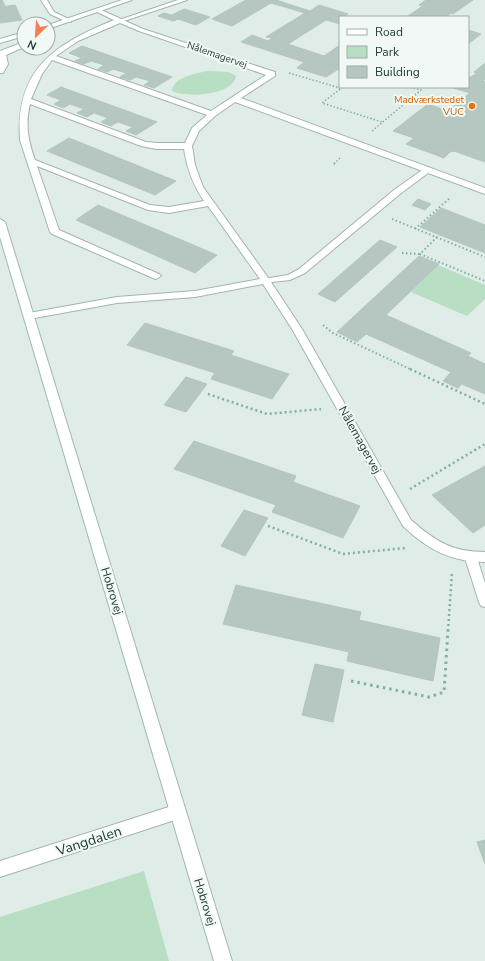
<svg xmlns="http://www.w3.org/2000/svg" width="485" height="961" font-family="'Nunito Sans',sans-serif">
<rect width="100%" height="100%" fill="#e0ece7"/>
<g fill="#b8dec3">
<path d="M 208,71 L 229,72 L 236,76 C 233,96 185,98 172,91 C 173,77 197,73 208,71 Z"/>
<polygon points="438,265 485,285 485,299 467,316 411,292"/>
<polygon points="144,871 169,961 0,961 0,917"/>
</g>
<g fill="#b5c7c0" stroke="#b2c6be">
<polygon points="0,0 2,0 5,5 1,6 1,7 15,5 22,20 0,23"/>
<polygon points="246,0 276,0 310,11 319,5 348,14 340,17 340,19 331,16 330,17 340,20 340,24 326,20 288,44 324,56 340,45 340,68 326,77 297,68 304,62 241,42 252,35 268,41 272,38 266,37 305,13 271,3 232,26 212,19"/>
<polygon points="426,0 473,0 453,14 451,13 446,17 406,17 423,6 419,5"/>
<polygon points="184,9 210,17 196,25 178,19 173,21 158,16 164,13 172,15"/>
<polygon points="468,30 481,34 468,44"/>
<polygon points="82,46 172,77 154,88 144,85 150,81 136,77 130,80 120,77 126,73 113,69 107,72 98,69 104,65 91,61 84,64 75,61 82,58 69,53"/>
<polygon points="485,63 485,79 482,81 485,82 485,162 454,151 450,152 444,158 406,144 414,138 393,131 428,104 448,111 470,93 450,87 468,87 468,77 471,77 477,73 474,72"/>
<polygon points="61,87 157,122 136,135 126,131 133,127 118,122 111,126 101,122 108,118 94,113 87,117 77,113 84,109 70,104 63,108 54,104 61,100 47,95"/>
<polygon points="69,138 176,181 155,195 47,151"/>
<polygon points="418,199 431,204 425,210 412,205"/>
<polygon points="98,205 217,255 195,273 76,220"/>
<polygon points="441,208 485,225 485,253 420,227"/>
<polygon points="380,240 397,247 335,302 318,294"/>
<polygon points="419,256 439,264 386,315 471,353 468,356 485,364 485,394 462,384 458,388 443,381 451,372 366,334 357,342 337,332"/>
<polygon points="145,323 234,351 231,355 289,374 272,399 211,379 215,373 127,345"/>
<polygon points="186,377 207,384 186,412 164,405"/>
<polygon points="194,441 296,476 293,482 360,506 343,538 272,512 276,505 174,469"/>
<polygon points="485,466 485,525 473,533 432,495"/>
<polygon points="244,510 268,518 245,556 221,546"/>
<polygon points="236,585 361,612 359,620 440,638 433,681 347,661 349,652 223,624"/>
<polygon points="315,664 344,670 333,722 302,715"/>
<polygon points="485,840 485,864 477,842"/>
</g>
<g fill="none" stroke-linecap="round" stroke-linejoin="round">
<g stroke="#a3b4ae" stroke-width="2">
<g id="service">
<polygon points="41,0 47,0 54,12 71,20 71,22 67,22 50,14"/>
<polygon points="178,0 187,0 121,22 116,21"/>
<polygon points="425,168 428,168 432,170 400,194 305,273 290,280 263,283 262,281 263,279 288,275 299,269 394,190"/>
<polygon points="471,553 475,555 477,558 485,583 485,607 481,606 479,602 465,558 467,555"/>
</g>
</g>
<g stroke="#a3b4ae" stroke-width="2">
<g id="minor">
<path d="M 99,9 L 143,29 L 275,72 L 275,76 L 241,98 L 485,188 L 485,194 L 235,102 L 215,116 L 199,131 L 192,146 L 195,165 L 203,187 L 269,279 L 302,329 L 411,520 C 435,541 452,552 485,552 L 485,562 C 451,562 427,549 403,526 L 292,329 L 263,284 L 195,297 L 117,303 L 29,319 L 25,318 L 24,316 L 29,313 L 117,297 L 195,291 L 260,279 L 208,206 L 169,213 L 148,210 L 37,166 L 59,230 L 159,274 L 161,276 L 156,279 L 153,278 L 52,234 L 50,232 L 20,140 C 15,69 55,44 114,20 L 97,12 L 96,11 ZM 120,23 L 139,31 L 266,75 L 211,111 L 56,56 L 78,41 ZM 52,60 L 207,115 L 192,128 L 185,143 L 157,143 L 146,142 L 31,99 L 42,74 ZM 30,104 L 141,146 L 157,149 L 184,149 C 187,169 193,185 204,201 L 169,207 L 150,205 L 35,160 C 28,140 25,124 30,104 Z"/>
<polygon points="178,804 184,807 186,812 184,817 0,877 0,861"/>
</g>
</g>
<g stroke="#9eb8b0" stroke-width="2">
<g id="secondary">
<polygon points="122,0 132,0 48,29 48,25"/>
<polygon points="24,32 24,36 0,43 0,39"/>
<polygon points="24,42 24,47 6,55 8,64 3,73 0,73 0,51"/>
<polygon points="0,219 5,222 232,961 214,961 0,237"/>
</g>
</g>
<g stroke="#7fb1a3" stroke-width="1.5" stroke-dasharray="1.5 2" stroke-linecap="butt">
<polyline points="289,73 340,88"/>
<polyline points="343,87 322,103 382,122"/>
<polyline points="372,131 421,90 409,87"/>
<polyline points="334,164 341,157"/>
</g>
<g stroke="#7fb1a3" stroke-width="2" stroke-dasharray="1.5 2.5" stroke-linecap="butt">
<polyline points="334,164 335,163"/>
<polyline points="392,219 485,257"/>
<polyline points="415,229 451,197"/>
<polyline points="437,237 420,254 485,281"/>
<polyline points="402,253 420,254"/>
<polyline points="323,325 333,333 412,370"/>
</g>
<g stroke="#7fb1a3" stroke-width="2.5" stroke-dasharray="2 3" stroke-linecap="butt">
<polyline points="410,369 485,404"/>
<polyline points="208,394 267,414 321,409"/>
<polyline points="410,489 485,444"/>
<polyline points="268,526 343,554 405,548"/>
<polyline points="448,631 452,572"/>
</g>
<polyline stroke="#7fb1a3" stroke-width="3" stroke-dasharray="2.5 4" stroke-linecap="butt" points="351,681 429,697 444,692 448,630"/>
<use href="#service" fill="#fff" fill-rule="evenodd"/>
<use href="#minor" fill="#fff" fill-rule="evenodd"/>
<use href="#secondary" fill="#fff" fill-rule="evenodd"/>
</g>
<circle fill="#e8710a" stroke="#f1f8f5" stroke-width="1.5" cx="472" cy="106" r="4"/>
<g text-anchor="middle" dominant-baseline="central" stroke-width="4" stroke-linejoin="round" paint-order="stroke">
<g font-size="10" fill="#203d36" stroke="#f1f8f5">
<text transform="translate(217 55) rotate(19)">Nålemagervej</text>
</g>
<g font-size="10" fill="#c56008" stroke="#f1f8f5" text-anchor="end">
<text x="464" y="100">Madværkstedet<tspan x="464" dy="12">VUC</tspan></text>
</g>
<g font-size="12" fill="#203d36" stroke="#f1f8f5">
<text transform="translate(360 440) rotate(61)">Nålemagervej</text>
<text transform="translate(112 591) rotate(73)">Hobrovej</text>
<text transform="translate(205 902) rotate(73)">Hobrovej</text>
</g>
<g font-size="14" fill="#203d36" stroke="#f1f8f5">
<text transform="translate(89 841) rotate(-18)">Vangdalen</text>
</g>
</g>
<rect x="339" y="16" width="130" height="72" fill="#f1f8f5" stroke="#9dada9"/>
<rect x="347" y="29" width="20" height="6" fill="#ffffff" stroke="#9dada9"/>
<text x="375" y="36" font-size="12" fill="#203d36">Road</text>
<rect x="347" y="46" width="20" height="12" fill="#b8dec3" stroke="#9dada9"/>
<text x="375" y="56" font-size="12" fill="#203d36">Park</text>
<rect x="347" y="66" width="20" height="12" fill="#b5c7c0" stroke="#9dada9"/>
<text x="375" y="76" font-size="12" fill="#203d36">Building</text>
<g transform="translate(36 36) rotate(205)"><circle r="19" fill="#f1f8f5" stroke="#9dada9"/>
<path d="M0-3L7 15L0 10L-7 15Z" fill="#f78053"/>
<text y="-6" font-size="11" font-weight="bold" text-anchor="middle" fill="#203d36">N</text>
</g>
</svg>
